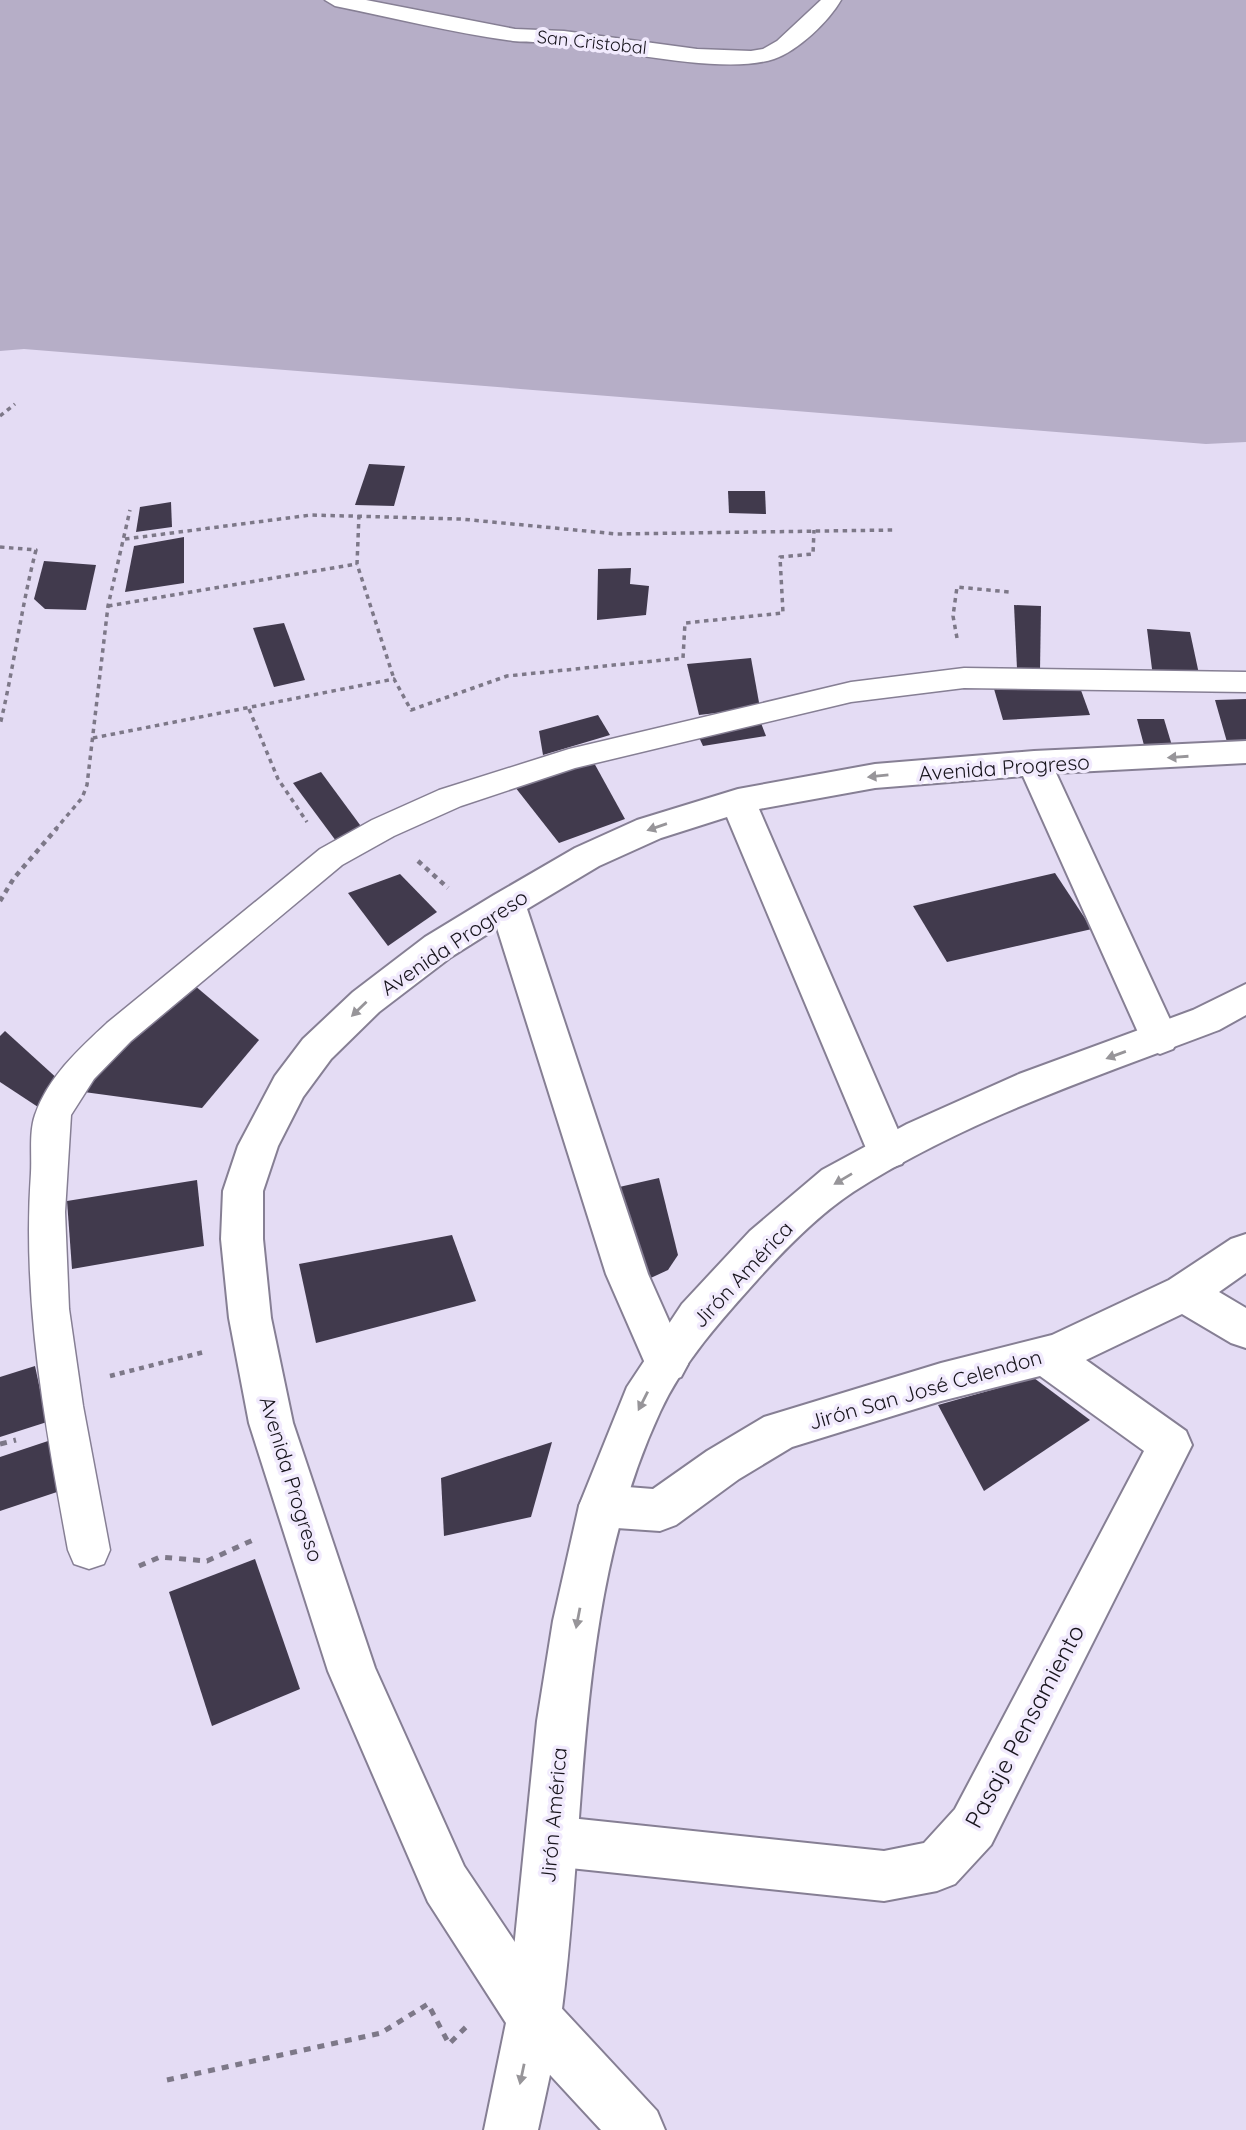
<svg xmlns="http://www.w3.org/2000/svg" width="1246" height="2130" font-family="Quicksand,sans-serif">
<rect width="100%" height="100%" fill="#e4dcf4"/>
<polygon fill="#b6aec7" points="0,0 1246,0 1246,442 1206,444 24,349 0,351"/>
<g fill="#413a4d">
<polygon points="369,464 405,466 394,506 355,505"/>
<polygon points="728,491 765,491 766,514 729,513"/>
<polygon points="171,502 172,527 136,532 140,507"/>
<polygon points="184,537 184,583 125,592 134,546"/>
<polygon points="44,561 96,565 86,610 45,609 34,599"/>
<polygon points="631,568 630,584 649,586 646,615 597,620 598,569"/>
<polygon points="1014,605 1041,606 1040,670 1017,669"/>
<polygon points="284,623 305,680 274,687 253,628"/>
<polygon points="1147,629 1190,632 1199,674 1153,677"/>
<polygon points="751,658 760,708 699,715 687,664"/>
<polygon points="992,682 1078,682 1090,715 1003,720"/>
<polygon points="1246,699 1246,743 1227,742 1215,700"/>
<polygon points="598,715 610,735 543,755 539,731"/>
<polygon points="759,718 766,736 703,746 697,733"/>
<polygon points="1137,719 1164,719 1173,749 1145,749"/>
<polygon points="593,761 625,819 559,843 515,787"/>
<polygon points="321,772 363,829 339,845 293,783"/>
<polygon points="1055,873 1092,929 947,962 913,906"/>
<polygon points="400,874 437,912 388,946 348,893"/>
<polygon points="194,985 259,1040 202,1108 84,1092 146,1022"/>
<polygon points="5,1031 60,1081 38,1107 0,1082 0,1036"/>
<polygon points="659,1178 678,1255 668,1270 642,1282 606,1190"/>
<polygon points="197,1180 204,1246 72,1269 67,1201"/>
<polygon points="452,1235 476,1301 316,1343 299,1264"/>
<polygon points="35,1366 47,1422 0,1437 0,1377"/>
<polygon points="1034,1378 1090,1420 984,1491 938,1405"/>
<polygon points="51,1440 63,1490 0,1511 0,1457"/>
<polygon points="552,1442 531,1517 444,1536 441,1478"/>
<polygon points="255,1559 300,1689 212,1726 169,1592"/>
</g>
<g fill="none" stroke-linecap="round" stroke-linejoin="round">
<g stroke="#867f94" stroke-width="3">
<g id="service">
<path d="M 325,0 L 366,0 L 515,29 L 564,31 L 697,49 L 751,51 L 763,49 L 777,41 L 821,0 L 841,0 C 829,21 798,51 774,59 C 726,75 618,51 567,44 C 549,41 531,43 513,41 C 454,33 394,18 335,6 Z"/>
<path d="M 964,668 L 1246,672 L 1246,692 L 964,688 L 851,702 L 575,768 L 461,806 L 394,836 L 342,865 L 131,1041 L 94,1079 L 71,1115 L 65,1212 L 69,1309 L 83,1406 L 110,1550 L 104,1564 L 89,1569 L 74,1564 L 68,1550 C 45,1425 22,1301 31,1173 C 32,1155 29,1132 35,1115 C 48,1077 79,1049 107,1023 L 320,849 L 372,820 L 439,790 L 569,749 L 851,682 Z"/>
</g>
</g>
<g stroke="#867f94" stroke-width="4">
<g id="minor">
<polygon points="1246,741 1246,763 1056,773 1179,1039 1173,1049 1160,1054 1147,1049 1141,1039 1023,776 875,788 759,809 908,1153 902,1164 888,1169 874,1164 868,1153 727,817 661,838 599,866 527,909 648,1274 688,1364 681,1377 666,1383 651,1377 606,1274 497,928 451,957 379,1012 331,1059 303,1097 278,1146 263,1191 263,1239 271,1318 293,1423 375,1668 464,1866 553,1999 657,2111 665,2130 601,2130 515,2037 428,1902 328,1671 249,1423 229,1318 221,1239 223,1191 238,1146 275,1076 303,1039 353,992 425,937 494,895 575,848 637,820 738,789 875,764 1034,751"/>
<polygon points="1246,1234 1246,1273 1219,1292 1246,1308 1246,1348 1231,1343 1182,1314 1086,1360 1186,1431 1192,1445 991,1845 955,1884 937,1891 884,1901 551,1866 533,1859 526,1841 533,1823 551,1816 884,1851 924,1843 955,1809 1144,1451 1040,1376 941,1401 792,1447 739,1479 676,1525 660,1531 602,1527 586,1521 579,1506 586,1491 602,1485 653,1489 707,1451 764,1417 941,1363 1052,1335 1169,1280 1231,1239"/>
</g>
</g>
<g stroke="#867f94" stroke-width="4">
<path id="tertiary" d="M 1246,984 L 1246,1015 L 1219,1030 C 1095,1077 965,1120 853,1192 C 818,1215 785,1249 758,1279 C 722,1319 683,1362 660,1412 C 573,1599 588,1818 561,2017 C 555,2055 546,2093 538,2130 L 484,2130 L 507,2018 L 537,1721 L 553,1621 L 579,1506 L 627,1387 L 682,1304 L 750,1231 L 822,1170 L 907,1124 L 1019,1074 L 1193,1010 Z"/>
</g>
<g stroke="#7d7888" stroke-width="3.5" stroke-dasharray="4.5 4.5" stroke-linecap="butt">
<polyline points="0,416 15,404"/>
<polyline points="359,515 357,564 394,679"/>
<polyline points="125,539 311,515 461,519 617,534 893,530"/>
<path d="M 0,547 L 36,550 C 21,608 14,667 0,725"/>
<polyline points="108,606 357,564"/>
<polyline points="957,638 953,616 957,587 1009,592"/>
<polyline points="249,709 278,779 307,822"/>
<polyline points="93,738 394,679 411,710 507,676 683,658 685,623 783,613 780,557 813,554 814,530"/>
<polyline points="55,830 82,798 87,785 108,606 130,510"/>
</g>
<g stroke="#7d7888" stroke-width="4.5" stroke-dasharray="5 5" stroke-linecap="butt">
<polyline points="418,861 448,888"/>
<polyline points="0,901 14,878 57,828"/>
<polyline points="110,1376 204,1352"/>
</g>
<g stroke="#7d7888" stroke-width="5" stroke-dasharray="7 7" stroke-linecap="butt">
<polyline points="0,1444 16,1440"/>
<polyline points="139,1566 160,1557 207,1561 253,1540"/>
<polyline points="167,2080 381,2033 428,2004 449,2044 470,2023"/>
</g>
<use href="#service" fill="#fff" fill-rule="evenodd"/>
<use href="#minor" fill="#fff" fill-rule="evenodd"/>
<use href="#tertiary" fill="#fff" fill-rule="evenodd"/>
</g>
<defs><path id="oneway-solid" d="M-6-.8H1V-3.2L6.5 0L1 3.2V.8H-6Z" transform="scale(1.75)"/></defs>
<g fill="#979599">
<use href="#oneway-solid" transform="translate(1178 757) rotate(176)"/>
<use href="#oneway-solid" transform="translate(878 776) rotate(174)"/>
<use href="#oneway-solid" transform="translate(657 827) rotate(161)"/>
<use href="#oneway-solid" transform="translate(359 1009) rotate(136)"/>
<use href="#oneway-solid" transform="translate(1116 1055) rotate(160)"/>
<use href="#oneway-solid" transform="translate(843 1179) rotate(149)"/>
<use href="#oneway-solid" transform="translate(643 1401) rotate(117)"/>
<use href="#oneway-solid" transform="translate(578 1618) rotate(101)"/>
<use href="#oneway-solid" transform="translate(522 2074) rotate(102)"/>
</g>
<g text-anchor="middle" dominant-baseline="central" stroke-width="7" stroke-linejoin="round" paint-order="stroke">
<g font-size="18" fill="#17141c" stroke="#f1eafd">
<text transform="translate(592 42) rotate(6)">San Cristobal</text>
</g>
<g font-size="21" fill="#17141c" stroke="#f1eafd">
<text transform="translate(1004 767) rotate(-4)">Avenida Progreso</text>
<text transform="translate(454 942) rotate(-34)">Avenida Progreso</text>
<text transform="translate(742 1274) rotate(-47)">Jirón América</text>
<text transform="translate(925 1389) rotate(-16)">Jirón San José Celendon</text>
<text transform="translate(292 1479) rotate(73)">Avenida Progreso</text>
<text transform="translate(553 1815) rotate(-85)">Jirón América</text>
</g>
<g font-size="24" fill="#17141c" stroke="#f1eafd">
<text transform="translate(1024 1726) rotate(-62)">Pasaje Pensamiento</text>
</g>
</g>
</svg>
